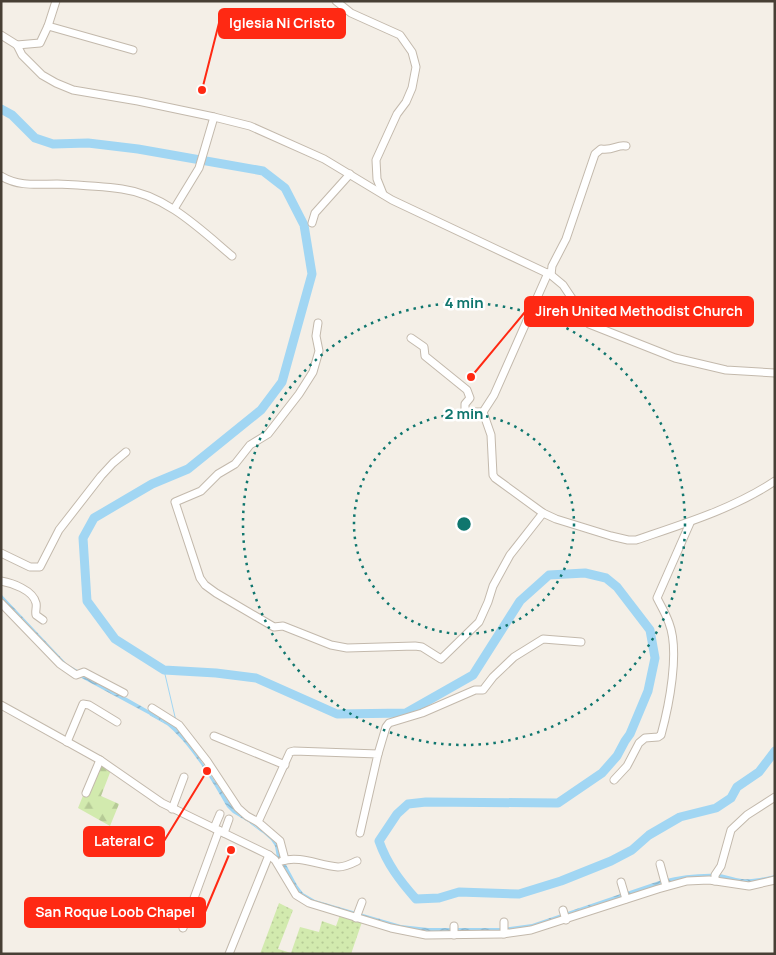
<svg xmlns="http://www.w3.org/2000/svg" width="776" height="955" font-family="Manrope,sans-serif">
<defs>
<pattern id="grass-dots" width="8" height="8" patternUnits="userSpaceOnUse" patternTransform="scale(1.25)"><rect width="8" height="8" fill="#d2eaae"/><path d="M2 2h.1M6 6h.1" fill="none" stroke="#b6ca96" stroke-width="1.8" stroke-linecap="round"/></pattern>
<pattern id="forest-firs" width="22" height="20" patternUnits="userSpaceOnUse" patternTransform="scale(1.25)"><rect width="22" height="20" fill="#d2eaae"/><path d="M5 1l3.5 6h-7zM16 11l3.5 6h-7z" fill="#b6ca96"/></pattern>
<pattern id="water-waves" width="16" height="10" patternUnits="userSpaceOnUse" patternTransform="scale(1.25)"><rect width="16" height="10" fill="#a1d6f3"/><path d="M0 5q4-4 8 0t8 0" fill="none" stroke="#85afc6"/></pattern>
</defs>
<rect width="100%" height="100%" fill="#f4efe7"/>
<polygon fill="url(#grass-dots)" points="279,903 293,910 278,949 291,953 300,927 319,932 322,921 336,926 340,915 362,922 351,954 260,954"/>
<polygon fill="url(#forest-firs)" points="97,761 111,770 101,796 119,804 110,826 78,808"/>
<path fill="url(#water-waves)" d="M 1,594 L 67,664 L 178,727 L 234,809 L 237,812 L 256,822 L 277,843 L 283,859 L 297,885 L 303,893 L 315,900 L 401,925 L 428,928 L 502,928 L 532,924 L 662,880 C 682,875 700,873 720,874 C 726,875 731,877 736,878 C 750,881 761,878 775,875 L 775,878 L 752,884 L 703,879 L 529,929 L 436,934 L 399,928 L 329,908 L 300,895 L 277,858 L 275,846 L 271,840 L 255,826 L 233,813 L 227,807 C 211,779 189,741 163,722 L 76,675 L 1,603 Z"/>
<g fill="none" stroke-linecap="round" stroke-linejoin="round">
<g stroke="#a1d6f3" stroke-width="1">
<polyline points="164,670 176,721"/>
<polyline points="150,715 166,724"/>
<polyline points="198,755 209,770"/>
<polyline points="250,823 262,832"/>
</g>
<path stroke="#a1d6f3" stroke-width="9" d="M 1,109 L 12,115 L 35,138 L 53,144 L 88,143 L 138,149 L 263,171 L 285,188 L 304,225 L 312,274 L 282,382 L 261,410 L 188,469 L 152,484 L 94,518 L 83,538 L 87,601 L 115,639 L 164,670 L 216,673 L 256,678 L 337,714 L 406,713 L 473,675 L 520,601 L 549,575 L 585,573 L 606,578 L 617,587 L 650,630 L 655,658 L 648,691 L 630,734 L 625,741 L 617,756 L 602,773 L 558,803 L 426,802 L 408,804 L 397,814 L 379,841 C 387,864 400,881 416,899 L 439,898 L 459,892 L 519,894 L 561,881 L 611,861 L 632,850 L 649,835 L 680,817 L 716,808 L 731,798 L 737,787 L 759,772 L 775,751"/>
<g stroke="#c3b9ac" stroke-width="9">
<g id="minor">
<polyline points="336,1 351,13 400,35 412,52 416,67 412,88 406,102 397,114 376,160 377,179 383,194"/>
<polyline points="48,26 133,50"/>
<polyline points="1,35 17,45 22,55 42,75 56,83 73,90 138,101 214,117 250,126 324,159 392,200 551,275 563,285 589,324 675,358 726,370 775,373"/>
<polyline points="17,45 40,43 48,26 56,1"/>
<path d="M 1,176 C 19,187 38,184 57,184 C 79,185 101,186 122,189 C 166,195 200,229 232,256"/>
<polyline points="174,209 199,168 214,117"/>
<polyline points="312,223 315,213 350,174"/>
<path d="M 551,275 L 552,266 L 566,239 L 595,154 L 601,149 C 614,151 617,144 626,146"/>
<polyline points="318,323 316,336 319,351 313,372 299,394 268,434 250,445 235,464 218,474 201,491 175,502 200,578 205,585 216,593 274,627 283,626 331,645 347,648 415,646 422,647 441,659 479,622 488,602 493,586 510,555 543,513"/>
<path d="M 411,338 L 424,347 L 425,356 L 467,390 L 470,398 L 465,404 L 465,409 L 469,412 L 483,412 L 491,435 L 493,475 L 495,478 L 543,513 L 556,519 L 611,536 L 628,540 L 636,540 C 683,524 733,509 775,481"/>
<polyline points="483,412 494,395 548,273"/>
<polyline points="1,553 30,567 40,567 59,530 101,476 113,463 126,452"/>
<path d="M 1,581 C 12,583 33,590 36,603 C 37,607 35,611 36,615 L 43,620"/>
<polyline points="1,603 60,664 76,675 84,672 124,693"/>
<polyline points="1,705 100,760 162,803 269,855 275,860 296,895 309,903 391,928 426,935 502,934 531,930 658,889 687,881 709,880 749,886 775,880"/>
<polyline points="152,708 179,725 207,761 238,808 247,816 258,822"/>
<polyline points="214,736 285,765"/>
<polyline points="67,742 83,704 89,705 117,722"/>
<polyline points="378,754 386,727 389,723 422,713 475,690 483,690 493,677 514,657 543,639 581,642"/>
<path d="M 614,780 L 627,766 L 639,743 L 645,738 L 658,737 L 661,735 C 669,706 680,651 669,623 C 666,614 661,606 657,598 L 690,523"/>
<polyline points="86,793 100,760"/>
<polyline points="172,809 184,777"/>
<polyline points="214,828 220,814"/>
<polyline points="224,833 229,819"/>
<polyline points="285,860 280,841 258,822 290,752 294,751 378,754 360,833"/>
<path d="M 282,861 C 300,855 320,866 338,867 C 345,867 351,864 357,861"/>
<polyline points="660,864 666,886"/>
<polyline points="715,881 715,875 721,866 731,830 747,815 775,797"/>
<polyline points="621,882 626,899"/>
<polyline points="563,910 566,920"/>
<polyline points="356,918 362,902"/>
<polyline points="504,922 504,934"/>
<polyline points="454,926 454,935"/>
<polyline points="183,928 219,830"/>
<polyline points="229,954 269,855"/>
</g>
</g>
<use href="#minor" stroke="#fff" stroke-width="7"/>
</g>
<g fill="none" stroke="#0f766e" stroke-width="2.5" stroke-dasharray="2.5 5">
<circle cx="464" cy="524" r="110"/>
<circle cx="464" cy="524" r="221"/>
</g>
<circle cx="464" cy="524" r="8" fill="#0f766e" stroke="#fff" stroke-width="2.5"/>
<g font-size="15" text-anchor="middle" font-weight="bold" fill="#0f766e" stroke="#fff" stroke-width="5" stroke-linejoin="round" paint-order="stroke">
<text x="464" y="308">4 min</text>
<text x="464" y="419">2 min</text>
</g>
<path fill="none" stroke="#ff2913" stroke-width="2" d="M202 90L219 23M471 377L525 312M207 771L164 841M231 850L205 912"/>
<g fill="#ff2913" stroke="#fff" stroke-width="2">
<circle cx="202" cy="90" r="5"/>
<circle cx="471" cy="377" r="5"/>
<circle cx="207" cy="771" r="5"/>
<circle cx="231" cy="850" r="5"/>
</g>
<g fill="#ff2913" stroke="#ff2913" stroke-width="2">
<rect x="219" y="9" width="126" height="29" rx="5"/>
<rect x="525" y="297" width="228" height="29" rx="5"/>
<rect x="84" y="827" width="80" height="29" rx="5"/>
<rect x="25" y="898" width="180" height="29" rx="5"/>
</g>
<g font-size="14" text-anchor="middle" font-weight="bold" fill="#fff">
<text x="282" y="28">Iglesia Ni Cristo</text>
<text x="639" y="316">Jireh United Methodist Church</text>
<text x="124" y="846">Lateral C</text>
<text x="115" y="917">San Roque Loob Chapel</text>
</g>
<rect width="776" height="955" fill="none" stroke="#473f35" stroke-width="5"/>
</svg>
